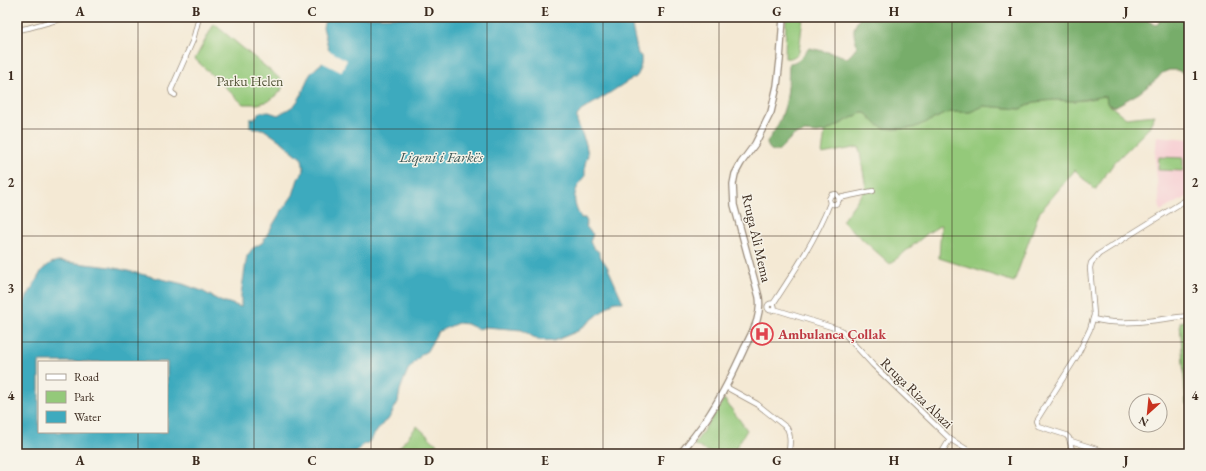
<svg xmlns="http://www.w3.org/2000/svg" width="1206" height="471" font-family="'EB Garamond',serif">
<rect width="100%" height="100%" fill="#f7f3e8"/>
<filter id="ink" filterUnits="userSpaceOnUse"><feTurbulence type="fractalNoise" baseFrequency=".025" numOctaves="2"/><feDisplacementMap in="SourceGraphic" scale="8" xChannelSelector="R" yChannelSelector="G"/><feConvolveMatrix kernelMatrix="1 2 1 2 8 2 1 2 1" color-interpolation-filters="sRGB"/></filter>
<filter id="wash" filterUnits="userSpaceOnUse"><feTurbulence type="fractalNoise" baseFrequency=".012" numOctaves="4" result="noise"/><feDisplacementMap in="SourceGraphic" scale="16" xChannelSelector="R" yChannelSelector="G"/><feGaussianBlur stdDeviation="0.9" result="paint"/><feColorMatrix in="noise" values="0 0 0 0 0 0 0 0 0 0 0 0 0 0 0 0 0 1.4 0 .05"/><feComposite in="paint" operator="in"/></filter>
<g filter="url(#wash)">
<rect width="100%" height="100%" fill="#f4e9d4"/>
<polygon fill="#f7cfd3" points="1157,136 1189,139 1189,196 1160,211 1155,159"/>
<g fill="#94c97a" stroke="#687a4c">
<path d="M 786,17 L 803,17 L 799,52 C 795,57 791,59 785,58 Z"/>
<polygon points="214,24 284,82 281,91 269,101 258,104 243,104 195,59"/>
<polygon points="1102,96 1106,96 1107,103 1126,118 1155,115 1148,129 1114,163 1095,190 1075,170 1039,213 1014,282 939,258 941,225 928,233 890,264 842,221 866,188 859,147 822,154 825,132 861,113 865,113 868,115 876,124 893,129 912,128 950,112 970,112 984,106 1020,109 1034,102 1054,100 1074,101 1086,100"/>
<polygon points="1159,157 1183,158 1183,171 1158,170"/>
<polygon points="1189,320 1189,405 1186,404 1180,322"/>
<polygon points="724,399 747,430 732,454 713,454 694,445"/>
<polygon points="417,426 447,454 394,454"/>
</g>
<path fill="#77ad6a" stroke="#596c44" d="M 860,17 L 1141,17 L 1156,25 L 1159,23 L 1159,19 L 1157,17 L 1189,17 L 1189,76 L 1177,70 L 1169,70 L 1162,73 L 1157,79 L 1139,93 L 1114,107 L 1107,103 L 1106,96 L 1074,101 L 1054,100 L 1034,102 L 1020,109 L 984,106 L 970,112 L 950,112 L 913,128 L 893,129 L 883,128 L 876,124 L 868,115 L 865,113 L 861,113 L 825,132 L 817,133 L 805,132 L 794,135 L 778,151 C 772,152 768,149 767,142 C 773,133 780,123 783,112 C 789,96 788,80 789,63 C 798,63 803,55 809,48 L 837,54 L 847,58 C 864,43 853,44 854,29 C 855,25 858,21 860,17 Z"/>
<path fill="#3eaabe" stroke="#3c6a6e" fill-rule="evenodd" d="M 326,17 L 630,17 L 638,54 L 641,56 C 642,61 640,74 636,77 C 634,79 631,79 628,81 C 613,91 597,101 581,111 L 577,116 L 577,121 L 586,144 L 588,155 L 585,164 L 585,177 C 572,191 572,202 581,218 L 585,218 L 587,222 L 586,226 L 588,229 L 593,234 L 590,242 L 594,248 L 599,252 L 600,256 L 607,266 L 623,302 L 614,302 L 578,331 L 554,341 L 538,340 L 522,330 L 486,327 L 478,329 L 467,324 L 458,323 L 439,331 L 437,333 L 427,351 L 422,354 L 408,370 L 400,390 L 398,402 L 388,420 L 384,422 L 368,443 L 363,445 L 355,454 L 17,454 L 17,327 L 23,317 L 23,304 L 42,270 L 51,263 L 58,261 L 111,267 L 183,284 L 202,291 L 222,302 L 226,302 L 241,307 L 241,294 L 247,256 L 253,248 L 262,243 L 280,213 L 293,195 L 298,179 L 304,171 L 302,159 L 282,142 L 263,129 L 254,129 L 250,127 L 250,119 L 254,119 L 260,112 L 269,112 L 278,115 C 284,111 292,108 296,103 C 305,93 304,79 314,70 C 320,63 324,64 330,55 L 323,27 ZM 39,362 L 167,362 L 167,432 L 39,432 Z"/>
<polygon fill="#f4e9d4" points="326,49 347,60 341,72 321,62 324,60 328,55"/>
</g>
<g filter="url(#ink)">
<g fill="none" stroke-linecap="round" stroke-linejoin="round">
<g stroke="#988a79" stroke-width="6">
<g id="minor">
<polyline points="17,30 28,28 67,17"/>
<polyline points="175,95 172,93 171,90 193,40 199,17"/>
<polyline points="839,198 873,191"/>
<polyline points="830,203 829,199 831,195 836,194 839,198"/>
<path d="M 830,203 C 835,206 839,203 839,198"/>
<circle cx="771" cy="307" r="3.5"/>
<path d="M 773,304 C 794,272 816,239 830,203"/>
<polyline points="774,309 841,330 873,365 928,418 950,439 974,454"/>
<path d="M 1093,319 C 1125,327 1157,319 1189,316"/>
<path d="M 726,387 L 757,404 L 787,428 C 792,437 789,445 789,454"/>
<polyline points="1071,441 1112,454"/>
<polyline points="941,454 950,439"/>
<polyline points="1073,454 1069,438 1066,435 1038,426 1036,421 1077,356 1090,329 1094,315 1090,268 1091,263 1099,254 1189,198"/>
</g>
</g>
<g stroke="#988a79" stroke-width="8">
<path id="tertiary" d="M 680,454 C 691,440 702,427 711,412 C 724,392 734,371 744,349 C 752,332 762,317 759,297 L 734,205 L 733,184 L 735,174 L 741,163 L 755,144 L 771,112 L 777,86 L 780,60 L 783,17"/>
</g>
<use href="#minor" stroke="#fff" stroke-width="4.5"/>
<use href="#tertiary" stroke="#fff" stroke-width="5.5"/>
</g>
</g>
<path fill="none" stroke="#3b2a1e" stroke-width="1" stroke-opacity="0.55" d="M 138,17 L 138,362M 254,17 L 254,454M 371,17 L 371,454M 487,17 L 487,454M 603,17 L 603,454M 719,17 L 719,454M 835,17 L 835,454M 952,17 L 952,454M 1068,17 L 1068,454M 17,129 L 1189,129M 17,236 L 1189,236M 17,342 L 1189,342M 138,432 L 138,454"/>
<defs>
<g id="hospital-ring" transform="scale(1.15)"><circle r="9.5" fill="#f7f3e8" stroke="#e0444e" stroke-width="1.5"/><path d="M-5-5h3v3.5h4V-5h3V5h-3V1.5h-4V5h-3Z" fill="#e0444e"/></g>
</defs>
<g fill-rule="evenodd">
<use href="#hospital-ring" x="762" y="334"/>
</g>
<g text-anchor="middle" dominant-baseline="central" stroke-width="3" stroke-linejoin="round" paint-order="stroke">
<g font-size="14" fill="#515235" stroke="#f7f3e8">
<text x="250" y="81">Parku Helen</text>
</g>
<g font-size="14" fill="#3b2a1e" stroke="#f7f3e8">
<text transform="translate(757 238) rotate(77)">Rruga Ali Mema</text>
<text transform="translate(917 393) rotate(44)">Rruga Riza Abazi</text>
</g>
<g font-size="14" font-weight="bold" fill="#be3a42" stroke="#f7f3e8" text-anchor="start">
<text x="778" y="334">Ambulanca Çollak</text>
</g>
<g font-size="15" font-style="italic" fill="#3c5756" stroke="#f7f3e8">
<text x="441" y="156">Liqeni i Farkës</text>
</g>
</g>
<rect width="1206" height="471" fill="none" stroke="#f7f3e8" stroke-width="44"/>
<rect x="38" y="361" width="130" height="72" fill="#f7f3e8" stroke="#aca397"/>
<rect x="46" y="374" width="20" height="6" fill="#ffffff" stroke="#aca397"/>
<text x="74" y="381" font-size="12" fill="#3b2a1e">Road</text>
<rect x="46" y="391" width="20" height="12" fill="#94c97a" stroke="#aca397"/>
<text x="74" y="401" font-size="12" fill="#3b2a1e">Park</text>
<rect x="46" y="411" width="20" height="12" fill="#3eaabe" stroke="#aca397"/>
<text x="74" y="421" font-size="12" fill="#3b2a1e">Water</text>
<g transform="translate(1148 413) rotate(207)"><circle r="19" fill="#f7f3e8" stroke="#aca397"/>
<path d="M0-3L7 15L0 10L-7 15Z" fill="#c8321e"/>
<text y="-6" font-size="11" font-weight="bold" text-anchor="middle" fill="#3b2a1e">N</text>
</g>
<rect x="22" y="22" width="1162" height="427" fill="none" stroke="#3b2a1e" stroke-width="1.5"/>
<g font-size="13" text-anchor="middle" font-weight="bold" fill="#3b2a1e">
<text x="80" y="16">A</text>
<text x="196" y="16">B</text>
<text x="312" y="16">C</text>
<text x="429" y="16">D</text>
<text x="545" y="16">E</text>
<text x="661" y="16">F</text>
<text x="777" y="16">G</text>
<text x="894" y="16">H</text>
<text x="1010" y="16">I</text>
<text x="1126" y="16">J</text>
<text x="11" y="80">1</text>
<text x="1195" y="80">1</text>
<text x="11" y="187">2</text>
<text x="1195" y="187">2</text>
<text x="11" y="293">3</text>
<text x="1195" y="293">3</text>
<text x="11" y="400">4</text>
<text x="1195" y="400">4</text>
<text x="80" y="465">A</text>
<text x="196" y="465">B</text>
<text x="312" y="465">C</text>
<text x="429" y="465">D</text>
<text x="545" y="465">E</text>
<text x="661" y="465">F</text>
<text x="777" y="465">G</text>
<text x="894" y="465">H</text>
<text x="1010" y="465">I</text>
<text x="1126" y="465">J</text>
</g>
</svg>
